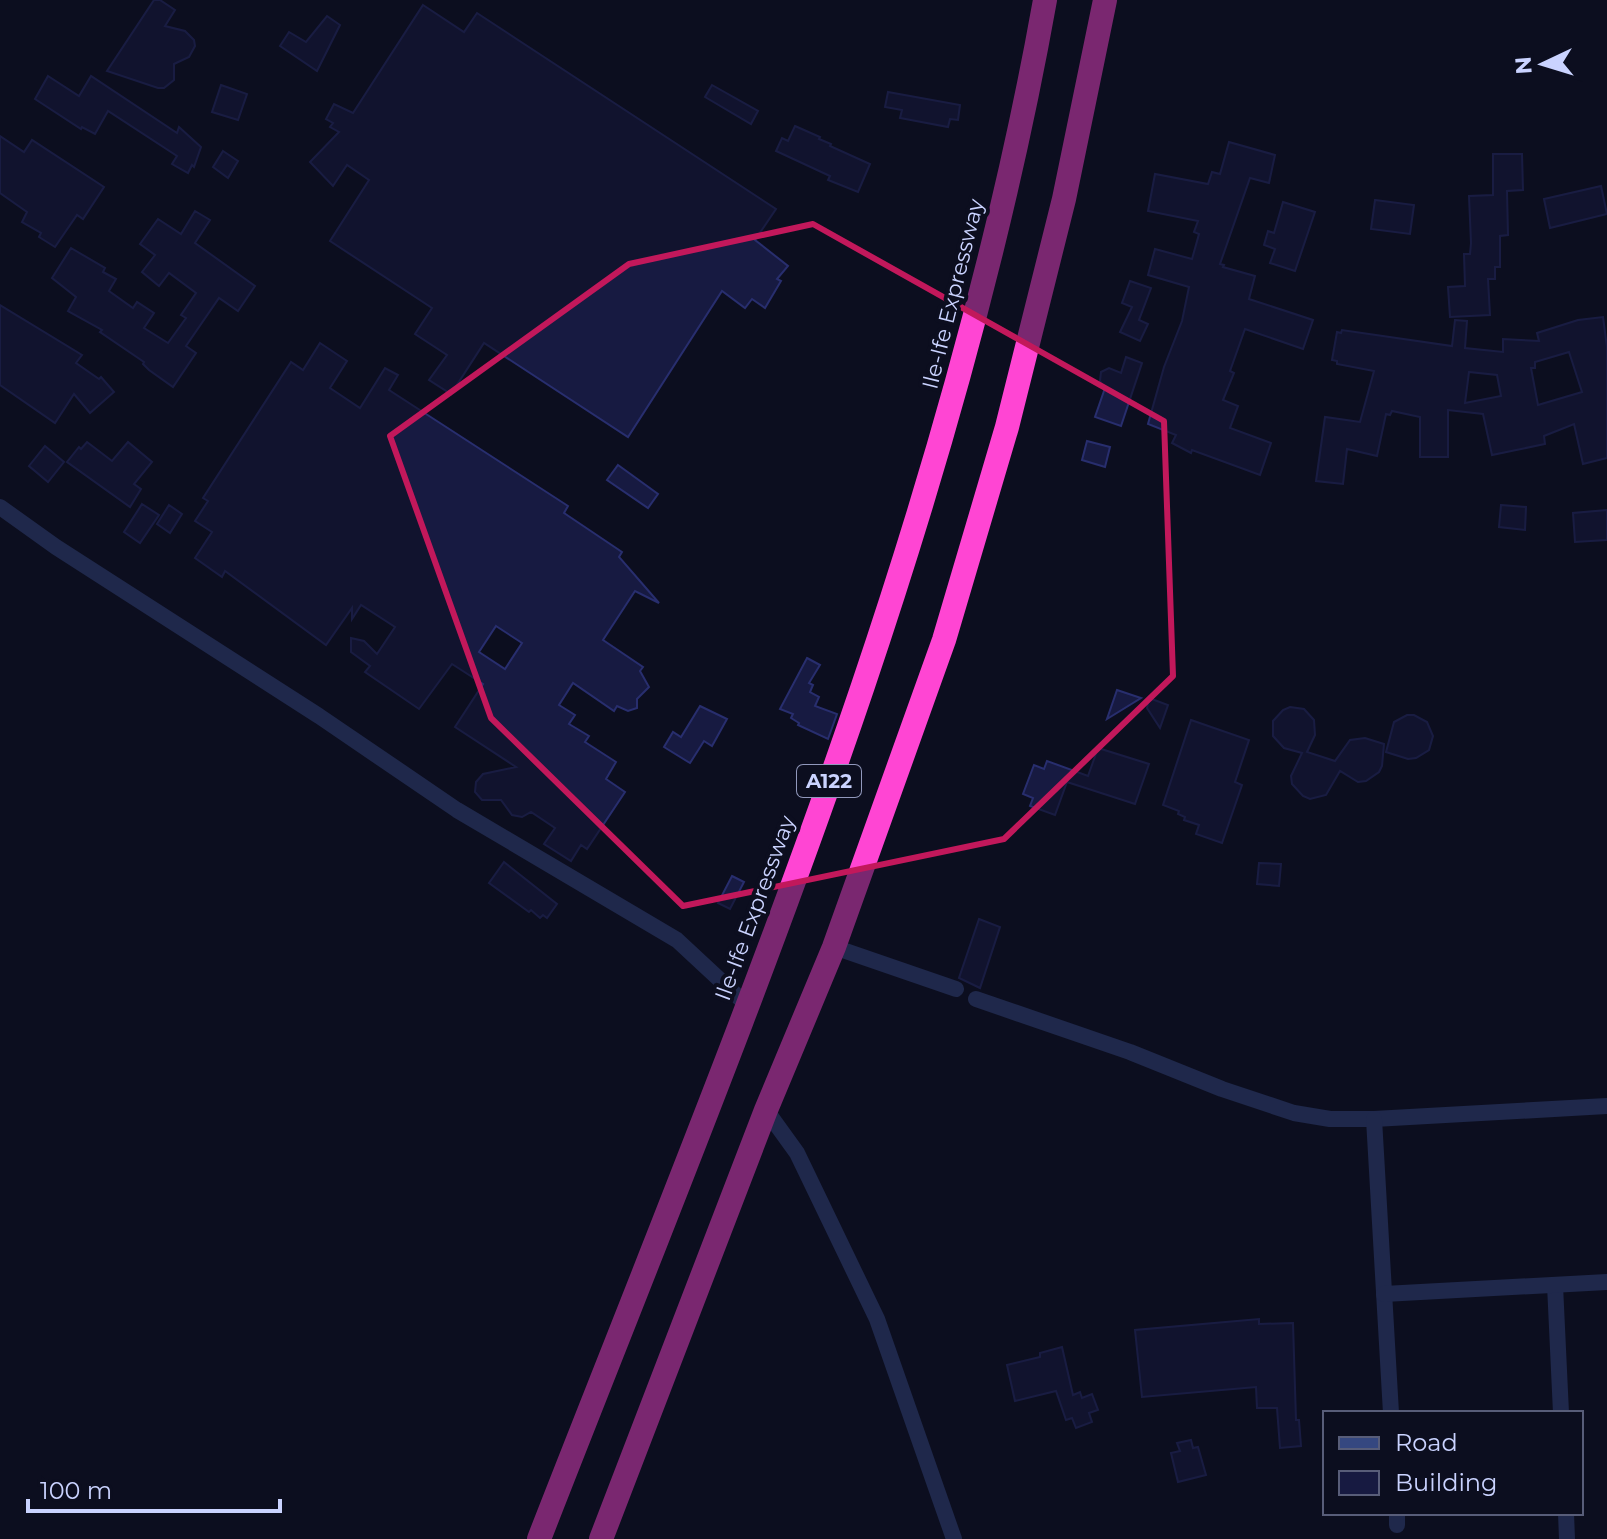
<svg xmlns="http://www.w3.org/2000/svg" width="1607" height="1539" font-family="Montserrat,sans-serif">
<rect width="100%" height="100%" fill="#0c0e1f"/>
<g fill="#171a41" stroke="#282e6e" stroke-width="2" fill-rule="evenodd">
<polygon points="154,0 160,0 175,10 165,26 185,31 194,40 195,46 189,57 174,64 174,80 164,88 158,88 107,71"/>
<polygon points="423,5 464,32 477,13 776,209 755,240 788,266 777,279 781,281 765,308 752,299 745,308 722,291 628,437 484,343 451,394 429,380 447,355 415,334 432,308 330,241 369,180 347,165 333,186 310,162 339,132 330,127 333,123 326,119 334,104 353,113"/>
<polygon points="327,16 340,25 317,71 280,46 289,32 306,42"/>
<polygon points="48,76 79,96 91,76 177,133 179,127 201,147 194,167 192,165 188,173 172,164 177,156 108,111 95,134 82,127 81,129 35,99"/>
<polygon points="221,85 247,94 238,120 212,112"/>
<polygon points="712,85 758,111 751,124 705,97"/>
<polygon points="888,92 960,105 958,120 950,119 948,127 900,118 902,110 885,107"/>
<polygon points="795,126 820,137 819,139 831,144 830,146 870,164 858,192 828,180 830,176 776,151 782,138 788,141"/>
<polygon points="0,136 24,152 32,140 104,187 83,219 77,215 55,247 39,237 41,233 22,222 27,212 0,193"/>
<polygon points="1229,142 1275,155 1269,183 1250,178 1220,264 1224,265 1223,267 1255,276 1249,299 1313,320 1303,349 1245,329 1230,371 1234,373 1223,400 1238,406 1230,428 1271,443 1260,475 1192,450 1191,453 1172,443 1176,435 1148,424 1164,367 1182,321 1189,287 1148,275 1155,249 1192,259 1199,234 1194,232 1198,221 1148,211 1155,174 1208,184 1212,172 1220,174"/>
<polygon points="223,151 238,161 228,178 213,167"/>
<polygon points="1493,154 1522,154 1523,190 1507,191 1508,235 1500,236 1500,267 1495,267 1495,279 1488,279 1490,315 1450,317 1448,287 1465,286 1464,254 1470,254 1471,243 1469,196 1493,195"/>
<polygon points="1601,186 1607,214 1550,228 1544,199"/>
<polygon points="1375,200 1414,205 1410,234 1371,229"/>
<polygon points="1283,202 1315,212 1295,271 1270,263 1275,249 1264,245 1268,231 1274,233"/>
<polygon points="195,211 210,220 195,243 255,286 238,311 219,298 186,346 196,353 173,387 149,370 143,364 144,362 100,332 102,330 68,311 76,297 52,278 71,248 105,268 103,272 116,279 109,291 133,308 137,302 154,313 144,328 168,343 186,318 181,315 196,293 169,273 159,286 142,272 155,255 140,244 158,219 181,234"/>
<polygon points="1130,281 1151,288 1139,320 1148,324 1140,341 1120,332 1132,307 1122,303"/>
<polygon points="0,305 82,355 76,363 99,379 101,377 114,392 90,413 74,394 55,423 0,385"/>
<path d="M 1603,317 L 1607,347 L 1607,458 L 1583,464 L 1574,424 L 1544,436 L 1545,444 L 1492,455 L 1483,414 L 1448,410 L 1448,457 L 1420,457 L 1420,417 L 1392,411 L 1390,415 L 1386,414 L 1377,456 L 1347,449 L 1343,484 L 1316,481 L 1325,417 L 1360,422 L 1374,371 L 1337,364 L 1337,361 L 1332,360 L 1337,332 L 1341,333 L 1342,330 L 1452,346 L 1455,320 L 1467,321 L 1465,348 L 1503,352 L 1503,339 L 1539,341 L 1537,333 L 1578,320 ZM 1569,352 L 1582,392 L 1538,405 L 1531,368 L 1535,368 L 1535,362 ZM 1469,372 L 1497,375 L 1501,396 L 1465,403 Z"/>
<path d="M 320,343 L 347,361 L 330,388 L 360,408 L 385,368 L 398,375 L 389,390 L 568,506 L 564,513 L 622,552 L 619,557 L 659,603 L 635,591 L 603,640 L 643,667 L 640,671 L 649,687 L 637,699 L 637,708 L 628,711 L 617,706 L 614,711 L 573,683 L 559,705 L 575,715 L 569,724 L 589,736 L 585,742 L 616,762 L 606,779 L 625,792 L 587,849 L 581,845 L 571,861 L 544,844 L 555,828 L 531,812 L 522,817 L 512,815 L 501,800 L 482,800 L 475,792 L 476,782 L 483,774 L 516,767 L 455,727 L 483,684 L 452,664 L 419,709 L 365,672 L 370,666 L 351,652 L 351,638 L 364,641 L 377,654 L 395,627 L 361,605 L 352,619 L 352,608 L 326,645 L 225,571 L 222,577 L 195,558 L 212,532 L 195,521 L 208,501 L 203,498 L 291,362 L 303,370 ZM 496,626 L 522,643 L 505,669 L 479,652 Z"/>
<polygon points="1126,357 1142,363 1121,426 1095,417 1105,388 1100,381 1101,372 1109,368 1121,373"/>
<polygon points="1087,441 1110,447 1105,467 1082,460"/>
<polygon points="87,442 112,461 128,442 152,462 134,484 141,489 130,507 67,462 79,447 81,449"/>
<polygon points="45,446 64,462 48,482 29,466"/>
<polygon points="618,465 658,494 648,508 607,480"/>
<polygon points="142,504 159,515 140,543 124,532"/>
<polygon points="169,505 182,514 170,533 157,524"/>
<polygon points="1501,505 1526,507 1525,530 1499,527"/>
<polygon points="1607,510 1607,540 1575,542 1573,513"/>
<polygon points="807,658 820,665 809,683 813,685 810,692 819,697 815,706 837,714 828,739 798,725 799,723 791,718 793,714 780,709"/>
<polygon points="1117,690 1141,698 1107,719"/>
<polygon points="1149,698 1168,705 1160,728 1147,708"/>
<polygon points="700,706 727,719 712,746 704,741 690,763 664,747 673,732 681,737"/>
<polygon points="1290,707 1304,709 1314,720 1315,735 1307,752 1335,761 1350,740 1365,738 1384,744 1382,766 1379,772 1366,781 1358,782 1340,771 1326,795 1310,799 1303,796 1292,784 1291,776 1302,753 1284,748 1273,736 1273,721 1283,710"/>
<polygon points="1407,715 1414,715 1427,722 1433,736 1429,750 1416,758 1408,759 1386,752 1394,722"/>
<polygon points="1191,720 1249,740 1235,782 1242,785 1222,843 1196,834 1199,825 1184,820 1185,817 1178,814 1179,811 1163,805"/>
<polygon points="1098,748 1149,764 1135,804 1067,782 1055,815 1030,806 1033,798 1023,794 1034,765 1044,769 1047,761 1088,776"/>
<polygon points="504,862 557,904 547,918 543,915 540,918 531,910 529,912 489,883"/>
<polygon points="1259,863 1281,864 1279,886 1257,884"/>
<polygon points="732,876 744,882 730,909 718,903"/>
<polygon points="979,919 1000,927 980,988 959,978"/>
<polygon points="1259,1319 1259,1324 1293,1323 1296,1420 1299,1420 1301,1446 1280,1448 1277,1408 1257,1408 1256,1387 1142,1397 1135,1330"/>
<polygon points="1062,1347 1073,1395 1080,1392 1082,1398 1092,1394 1098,1410 1089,1413 1092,1422 1076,1428 1072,1418 1066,1420 1056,1391 1015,1401 1007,1365 1040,1357 1040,1353"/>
<polygon points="1191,1440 1193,1448 1198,1447 1206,1475 1178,1482 1171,1453 1180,1451 1177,1443"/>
</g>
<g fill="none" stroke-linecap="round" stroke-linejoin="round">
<g stroke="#354780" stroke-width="16">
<polyline points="0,507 56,547 319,716 457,810 677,940 748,1006"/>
<polyline points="834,947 956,989"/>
<polyline points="976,999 1130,1052 1222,1089 1294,1113 1330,1119 1374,1119 1607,1106"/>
<polyline points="766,1110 797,1153 877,1319 954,1539"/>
<polyline points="1374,1119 1391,1413"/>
<polyline points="1555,1285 1561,1413"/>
<polyline points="1384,1294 1607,1282"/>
<polyline points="1397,1513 1397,1525"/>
<polyline points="1566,1513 1567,1539"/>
</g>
<g stroke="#ff45d3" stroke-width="24">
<path d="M 539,1539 C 735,1037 950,534 1045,0"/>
<polyline points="601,1539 766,1110 834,947 944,640 1007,427 1064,199 1105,0"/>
</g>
</g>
<path d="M0 0H1607V1539H0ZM 813,224 L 1164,421 L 1173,676 L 1004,839 L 683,906 L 491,718 L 390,436 L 629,264 Z" fill="#0c0e1f" fill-opacity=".55" fill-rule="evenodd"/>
<path fill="none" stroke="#c2185b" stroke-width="6" stroke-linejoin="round" d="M 813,224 L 1164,421 L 1173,676 L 1004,839 L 683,906 L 491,718 L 390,436 L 629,264 Z"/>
<g text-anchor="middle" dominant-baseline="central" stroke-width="8" stroke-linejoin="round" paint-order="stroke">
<rect fill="#0c0e1f" stroke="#9198bc" stroke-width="2" x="797" y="765" width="64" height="32" rx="6"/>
<g font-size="20" font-weight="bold" fill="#cad3ff">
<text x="829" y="781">A122</text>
</g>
<g font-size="22" fill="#cad3ff" stroke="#0c0e1f">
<text transform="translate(953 294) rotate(-76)">Ile-Ife Expressway</text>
<text transform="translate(755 908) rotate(-70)">Ile-Ife Expressway</text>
</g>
</g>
<rect x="1323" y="1411" width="260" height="104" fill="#0c0e1f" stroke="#585d79" stroke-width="2"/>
<rect x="1339" y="1437" width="40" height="12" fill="#354780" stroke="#585d79" stroke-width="2"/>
<text x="1395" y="1451" font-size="24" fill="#cad3ff">Road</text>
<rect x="1339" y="1471" width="40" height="24" fill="#171a41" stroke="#585d79" stroke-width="2"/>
<text x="1395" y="1491" font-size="24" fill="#cad3ff">Building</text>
<g transform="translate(1543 64) rotate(266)" stroke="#0c0e1f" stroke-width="6" paint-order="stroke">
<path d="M0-6L14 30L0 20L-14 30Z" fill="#cad3ff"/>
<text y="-12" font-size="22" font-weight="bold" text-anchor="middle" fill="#cad3ff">N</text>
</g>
<path d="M28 1499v12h252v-12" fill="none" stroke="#cad3ff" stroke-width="4"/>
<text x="40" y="1499" font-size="24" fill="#cad3ff" stroke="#0c0e1f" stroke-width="6" paint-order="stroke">100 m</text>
</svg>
